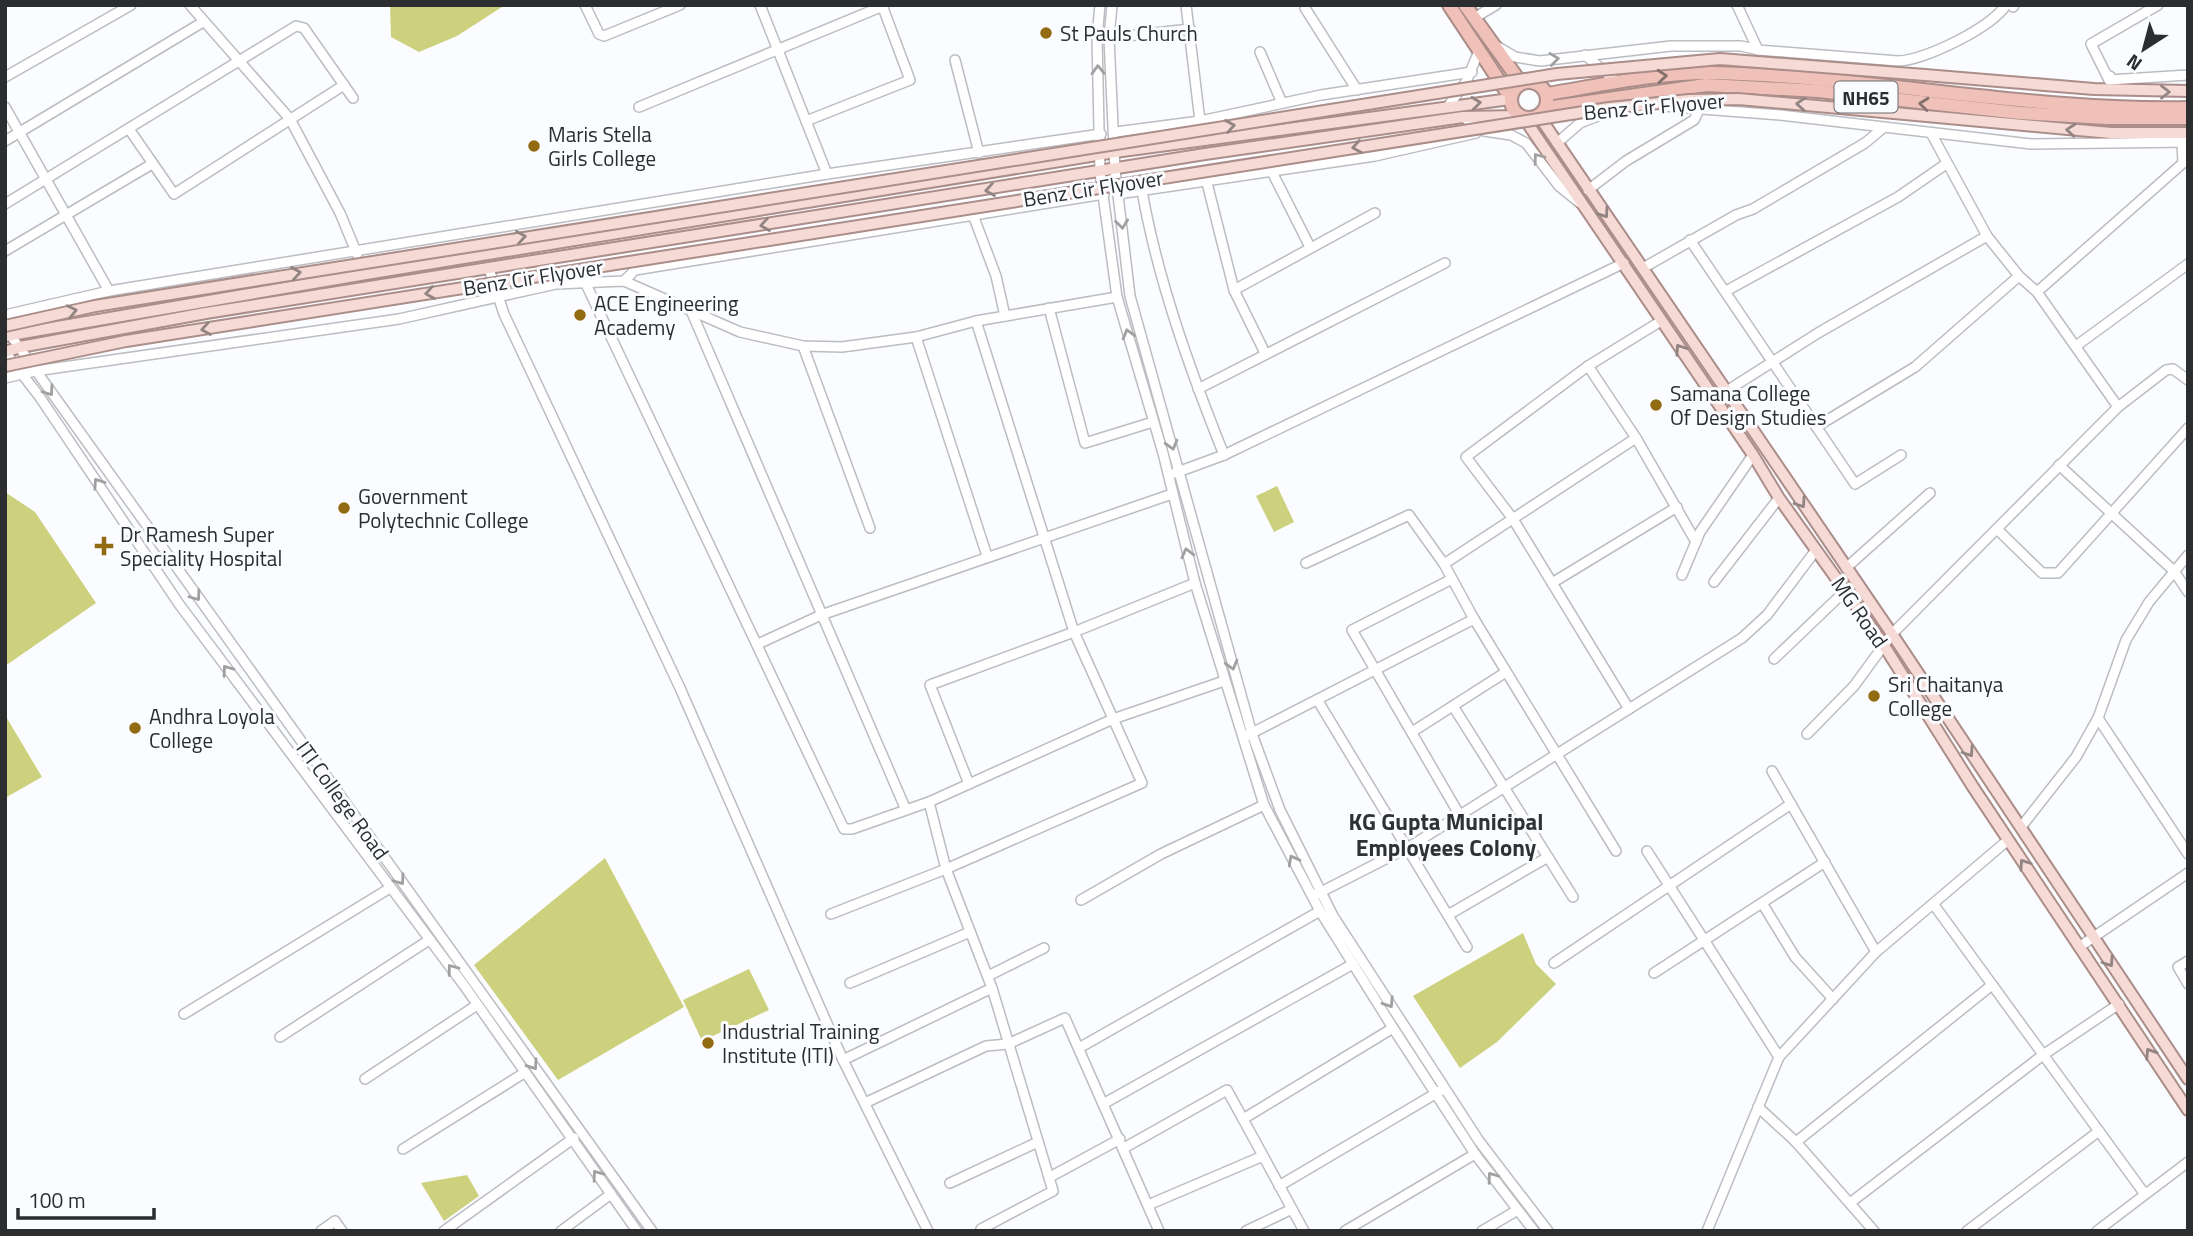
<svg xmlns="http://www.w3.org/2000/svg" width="2193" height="1236" font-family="'Titillium Web',sans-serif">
<rect width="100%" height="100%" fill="#fafcff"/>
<g fill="#cdd17e">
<polygon points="390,5 505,5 457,36 419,52 391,37"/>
<polygon points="1277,486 1294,522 1274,532 1256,496"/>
<polygon points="5,492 35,512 96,603 5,666"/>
<polygon points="5,715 42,777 5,798"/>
<polygon points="605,858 684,1007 558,1080 474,965"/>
<polygon points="1523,933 1536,964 1556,984 1497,1042 1460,1068 1413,996"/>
<polygon points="749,969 769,1010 702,1041 683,1000"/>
<polygon points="467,1175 479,1196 444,1221 421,1183"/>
</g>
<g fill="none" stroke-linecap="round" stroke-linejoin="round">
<g stroke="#bbbdc2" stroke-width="12">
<g id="minor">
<polyline points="190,5 290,119 340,213 357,254"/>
<polyline points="585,5 599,34 604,36 680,5"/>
<polyline points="760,5 827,174"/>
<polyline points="1100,5 1097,37 1100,173 1117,297 1163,453 1195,583 1264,805 1320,911 1393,1028 1475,1154 1534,1231"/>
<polyline points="1112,5 1109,38 1115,170 1130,296 1252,734 1280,810 1333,916 1479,1141 1548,1231"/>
<polyline points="1186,5 1200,121"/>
<path d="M 1737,5 L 1758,50 L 1898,61 C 1924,61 1992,27 2006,5"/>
<polyline points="2013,7 2014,5"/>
<polyline points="1305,8 1357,90"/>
<polyline points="1474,18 1496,5"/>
<polyline points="1109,38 1190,29"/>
<polyline points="1498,47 1515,57 1540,61 1671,46 1741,46 1759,50"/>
<polyline points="1260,52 1282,103"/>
<polyline points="1585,55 1617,82"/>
<polyline points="955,60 979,153"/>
<polyline points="2110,76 2109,80 2091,44 2158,5"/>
<polyline points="5,77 131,5"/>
<polyline points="2109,80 2188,75"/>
<polyline points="1449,105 1466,82 1479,51"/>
<polyline points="1663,106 1780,115 2031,144 2188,142"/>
<polyline points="5,107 109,291"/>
<polyline points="639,107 883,6"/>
<polyline points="1463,117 1484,131 1511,135 1526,143 1559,186 1580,203"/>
<polyline points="806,121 910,80 882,5"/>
<polyline points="129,129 174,194 344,85"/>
<polyline points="1116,132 1200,121 1321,95 1472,72"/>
<polyline points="5,141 203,22"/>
<polyline points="1557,143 1580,123 1608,112"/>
<polyline points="1271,170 1310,247"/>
<polyline points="1207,183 1234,290 1265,353"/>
<polyline points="1588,190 1626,161 1694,120 1700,108"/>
<path d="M 1142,191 C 1158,281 1190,370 1224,455"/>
<polyline points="1118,194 1375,156 1476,133"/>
<polyline points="5,204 296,26 304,28 353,98"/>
<polyline points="973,215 996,276 1005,316"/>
<polyline points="1690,240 1855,484 1901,455"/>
<polyline points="5,251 152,164"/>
<polyline points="1643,268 1736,215 1753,209 1865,143 1883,128"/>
<polyline points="489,269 504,314 680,688 843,1060 928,1231"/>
<polyline points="624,281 635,270 1104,194"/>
<polyline points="585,282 844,829 852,829 929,802 1113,719 1224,681"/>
<polyline points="1234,290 1375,213"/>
<polyline points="1726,291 1898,197 1946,164"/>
<polyline points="2037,292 2183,163 2182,143"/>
<polyline points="1049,308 1085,443 1153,422"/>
<polyline points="692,313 906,810"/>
<polyline points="5,315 109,291 827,174 1101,134"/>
<polyline points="9,333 652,1231"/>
<polyline points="916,337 987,556"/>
<polyline points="803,346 870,528"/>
<polyline points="2076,346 2188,264"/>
<polyline points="5,352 39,396 179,604 463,984 637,1231"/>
<polyline points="1588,366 1636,438 1696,542"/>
<polyline points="5,378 35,371 399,319 556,284 624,281 740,332 803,346 842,347 916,337 976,321 1117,297"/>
<polyline points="1198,389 1445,263"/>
<polyline points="1714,399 1818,333 1987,236"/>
<polyline points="2118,407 2166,370 2173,369 2188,380"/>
<polyline points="1816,427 1915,367 2019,276"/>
<polyline points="2059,465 2174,571 2188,592"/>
<polyline points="1175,473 1224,455 1624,263"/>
<polyline points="1997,529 2042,573 2058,573 2188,428"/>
<polyline points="1306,563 1409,515 1444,564 1474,619 1616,851"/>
<polyline points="1444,564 1636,438"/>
<polyline points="1846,568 1930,493"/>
<polyline points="1682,575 1700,532 1753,455"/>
<polyline points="1452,579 1352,630 1459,814"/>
<polyline points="1714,582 1779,498"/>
<polyline points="1552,583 1677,507"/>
<polyline points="758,644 821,615 1172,494"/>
<polyline points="1774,659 1845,591"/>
<polyline points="1318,701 1467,947"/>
<polyline points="1453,706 1573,897"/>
<polyline points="1629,709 1513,519 1466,457 1588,366 1661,321"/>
<polyline points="2098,718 2188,854"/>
<polyline points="1412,732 1506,672"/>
<polyline points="1807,734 1854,686 1892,634 2118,407 2037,292 2019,276 1987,236 1931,133"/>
<polyline points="1248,735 1474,619"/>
<polyline points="1772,771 1876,952"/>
<polyline points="969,784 930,685 1074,632 1195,583"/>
<polyline points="929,802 946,869 992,988 1053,1191 981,1229"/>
<polyline points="2021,827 2076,757 2098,718 2126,640 2149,602 2188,555"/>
<polyline points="1647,851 1779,1057"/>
<polyline points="1315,895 1409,847 1742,638 1767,615 1816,550"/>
<polyline points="1081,900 1161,854 1264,805"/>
<polyline points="1762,903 1795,957 1833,999"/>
<polyline points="1934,905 2144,1193"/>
<polyline points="831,914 946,869 1142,783 1074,632 976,321"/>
<polyline points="1448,915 1548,857"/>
<polyline points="2079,947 2188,873"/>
<polyline points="2188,961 2178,967 2188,984"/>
<polyline points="1554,963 1791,804"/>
<polyline points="1654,973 1825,862"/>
<polyline points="988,976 1044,948"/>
<polyline points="850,983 970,932"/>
<polyline points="184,1014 390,888"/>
<polyline points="280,1037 429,940"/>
<polyline points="1079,1048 1320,911"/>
<polyline points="843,1060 992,988"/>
<polyline points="365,1079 477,1005"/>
<polyline points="865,1103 986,1046 1008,1044 1065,1018 1159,1231"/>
<polyline points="1103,1104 1353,964"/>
<polyline points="1758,1107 1796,1142 1874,1231"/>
<polyline points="1796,1142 1992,985"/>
<polyline points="1124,1148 1227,1090 1243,1119"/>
<polyline points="403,1149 524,1073"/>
<polyline points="1050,1177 1120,1139"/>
<polyline points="950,1183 1038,1142"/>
<polyline points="1279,1186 1440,1091"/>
<polyline points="1850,1203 2043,1055 2119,1004"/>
<polyline points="1148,1205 1263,1156"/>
<polyline points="321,1231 335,1221 342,1231"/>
<polyline points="444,1231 574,1138"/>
<polyline points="561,1231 611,1194"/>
<polyline points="1246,1231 1292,1209"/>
<polyline points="1304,1231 1243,1119 1393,1028"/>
<polyline points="1345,1231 1475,1154"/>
<polyline points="1482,1231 1516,1211"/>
<polyline points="1707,1231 1779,1057 1876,952 2008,840"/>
<polyline points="1967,1231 2099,1131"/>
<polyline points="2097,1231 2188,1162"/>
</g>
</g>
<g stroke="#ab8d89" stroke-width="14">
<g id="major">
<polyline points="1925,75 2094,89 2188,91"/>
<polyline points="1894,113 2111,133 2188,133"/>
<polyline points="1539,116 1892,634 2188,1079"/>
<polyline points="1524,118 1753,455 1779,498 1883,644 1973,787 2188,1110"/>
<polyline points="5,336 366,274 1115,152 1510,99"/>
<polyline points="5,352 20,347 206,313 1205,154 1463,117 1518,116"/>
</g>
</g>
<g stroke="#ab8d89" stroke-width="16">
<g id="highway">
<polyline points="1449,5 1506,91"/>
<polyline points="1465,5 1521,83"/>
<circle cx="1529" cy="100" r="18"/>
<path d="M 1547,94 C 1602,85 1659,72 1715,73 C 1874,77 2029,111 2188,108"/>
<polyline points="1546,108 1706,85 1818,91 2020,113 2107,118 2188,118"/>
</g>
</g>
<use href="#minor" stroke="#fff" stroke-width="9"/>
<use href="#major" stroke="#f6dad5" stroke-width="10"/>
<use href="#highway" stroke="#f0c1b9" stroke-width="12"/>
<g stroke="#ab8d89" stroke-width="14" stroke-linecap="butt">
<g id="major-bridge">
<polyline points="5,326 95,306 1557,74 1720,59 1925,75"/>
<polyline points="5,366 126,341 1609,108 1689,100 1738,99 1894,113"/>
</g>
</g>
<use href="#major-bridge" stroke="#f6dad5" stroke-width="10"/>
</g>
<defs><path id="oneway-chevron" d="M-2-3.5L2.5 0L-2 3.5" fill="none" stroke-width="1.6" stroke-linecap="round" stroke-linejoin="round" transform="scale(1.75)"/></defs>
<g stroke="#a0a0a1">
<use href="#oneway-chevron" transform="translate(1554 59) rotate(-7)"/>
<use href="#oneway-chevron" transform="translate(1098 70) rotate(-92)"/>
<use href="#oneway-chevron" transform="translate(1538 158) rotate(-127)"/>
<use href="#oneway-chevron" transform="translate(1122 224) rotate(83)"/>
<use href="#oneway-chevron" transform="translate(1128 334) rotate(-106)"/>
<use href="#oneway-chevron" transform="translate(49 391) rotate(54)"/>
<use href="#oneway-chevron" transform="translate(1172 445) rotate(74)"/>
<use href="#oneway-chevron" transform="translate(98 483) rotate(-124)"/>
<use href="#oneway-chevron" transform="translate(1187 553) rotate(-104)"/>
<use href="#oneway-chevron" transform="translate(196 596) rotate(54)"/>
<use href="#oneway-chevron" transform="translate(1232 665) rotate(74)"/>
<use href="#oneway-chevron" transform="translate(227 670) rotate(-126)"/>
<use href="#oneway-chevron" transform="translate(1293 860) rotate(-118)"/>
<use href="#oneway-chevron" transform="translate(400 880) rotate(54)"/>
<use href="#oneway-chevron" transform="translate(452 969) rotate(-127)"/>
<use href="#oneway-chevron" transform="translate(1389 1003) rotate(57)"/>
<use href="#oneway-chevron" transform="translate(533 1065) rotate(55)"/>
<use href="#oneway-chevron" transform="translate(597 1175) rotate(-126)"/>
<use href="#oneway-chevron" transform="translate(1492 1177) rotate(-126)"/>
</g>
<g stroke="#84706d">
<use href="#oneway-chevron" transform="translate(1662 76) rotate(-5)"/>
<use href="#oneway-chevron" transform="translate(1924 104) rotate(-174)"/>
</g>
<g stroke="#918482">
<use href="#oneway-chevron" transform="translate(2165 92)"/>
<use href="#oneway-chevron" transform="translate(1476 103) rotate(-6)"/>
<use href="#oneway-chevron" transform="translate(1801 104) rotate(-176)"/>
<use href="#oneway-chevron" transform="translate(1230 126) rotate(-9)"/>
<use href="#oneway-chevron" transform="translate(2071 130) rotate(-175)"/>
<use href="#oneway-chevron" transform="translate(1357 147) rotate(171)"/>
<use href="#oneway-chevron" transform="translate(990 190) rotate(171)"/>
<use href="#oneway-chevron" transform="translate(1604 213) rotate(55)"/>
<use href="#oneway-chevron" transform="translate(765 225) rotate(171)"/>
<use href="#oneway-chevron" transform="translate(521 237) rotate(-9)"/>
<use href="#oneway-chevron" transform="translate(296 273) rotate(-9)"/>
<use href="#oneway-chevron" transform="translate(430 293) rotate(171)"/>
<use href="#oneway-chevron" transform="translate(72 311) rotate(-13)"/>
<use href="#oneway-chevron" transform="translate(206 329) rotate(171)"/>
<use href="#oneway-chevron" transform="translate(1680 349) rotate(-124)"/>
<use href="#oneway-chevron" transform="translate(1801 503) rotate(56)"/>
<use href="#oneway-chevron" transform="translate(1969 752) rotate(56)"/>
<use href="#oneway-chevron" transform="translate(2024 864) rotate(-124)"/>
<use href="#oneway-chevron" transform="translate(2109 962) rotate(56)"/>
<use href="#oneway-chevron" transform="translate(2150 1053) rotate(-123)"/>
</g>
<g fill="#926a12" stroke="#fafcff" stroke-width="2.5">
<circle cx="1046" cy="33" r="7"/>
<circle cx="534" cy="146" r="7"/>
<circle cx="580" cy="315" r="7"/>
<circle cx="1656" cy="405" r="7"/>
<circle cx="344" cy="508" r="7"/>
<path d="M100.5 535.5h7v7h7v7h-7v7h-7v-7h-7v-7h7z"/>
<circle cx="1874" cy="696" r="7"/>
<circle cx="135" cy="728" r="7"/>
<circle cx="708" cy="1043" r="7"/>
</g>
<g text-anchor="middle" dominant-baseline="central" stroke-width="6" stroke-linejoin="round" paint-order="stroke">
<rect fill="#fafcff" stroke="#6a6b6d" stroke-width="2" x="1834.5" y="81.5" width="63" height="31" rx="5"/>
<g font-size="19" font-weight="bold" fill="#2c2d2f">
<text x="1866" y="97">NH65</text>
</g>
<g font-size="21" fill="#2c2d2f" stroke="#fafcff" text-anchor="start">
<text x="1060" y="33">St Pauls Church</text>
<text x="548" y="134">Maris Stella<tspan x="548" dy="24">Girls College</tspan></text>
<text x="594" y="303">ACE Engineering<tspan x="594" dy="24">Academy</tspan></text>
<text x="1670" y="393">Samana College<tspan x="1670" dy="24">Of Design Studies</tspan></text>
<text x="358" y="496">Government<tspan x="358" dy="24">Polytechnic College</tspan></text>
<text x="120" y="534">Dr Ramesh Super<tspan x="120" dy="24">Speciality Hospital</tspan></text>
<text x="1888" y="684">Sri Chaitanya<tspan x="1888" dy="24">College</tspan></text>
<text x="149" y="716">Andhra Loyola<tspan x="149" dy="24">College</tspan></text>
<text x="722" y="1031">Industrial Training<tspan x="722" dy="24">Institute (ITI)</tspan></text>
</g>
<g font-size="21" fill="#2c2d2f" stroke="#fafcff">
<text transform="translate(1654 106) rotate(-5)">Benz Cir Flyover</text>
<text transform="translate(1093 188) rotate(-9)">Benz Cir Flyover</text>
<text transform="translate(533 277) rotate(-9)">Benz Cir Flyover</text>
<text transform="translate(1860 612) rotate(55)">MG Road</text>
<text transform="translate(343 800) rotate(54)">ITI College Road</text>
</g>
<g font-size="23" font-weight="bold" fill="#2f3135" stroke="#fafcff">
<text x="1446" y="821">KG Gupta Municipal<tspan x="1446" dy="26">Employees Colony</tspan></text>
</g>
</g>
<rect width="2193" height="1236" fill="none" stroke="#2c2d2f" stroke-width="14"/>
<g transform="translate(2144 49) rotate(216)" stroke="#fafcff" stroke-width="5" paint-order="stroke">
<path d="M0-5L12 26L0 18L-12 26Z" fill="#2c2d2f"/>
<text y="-10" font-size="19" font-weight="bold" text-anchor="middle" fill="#2c2d2f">N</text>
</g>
<path d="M18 1208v10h136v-10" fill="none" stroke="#2c2d2f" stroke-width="3.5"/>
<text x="28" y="1208" font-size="21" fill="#2c2d2f" stroke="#fafcff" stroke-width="5" paint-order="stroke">100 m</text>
</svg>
